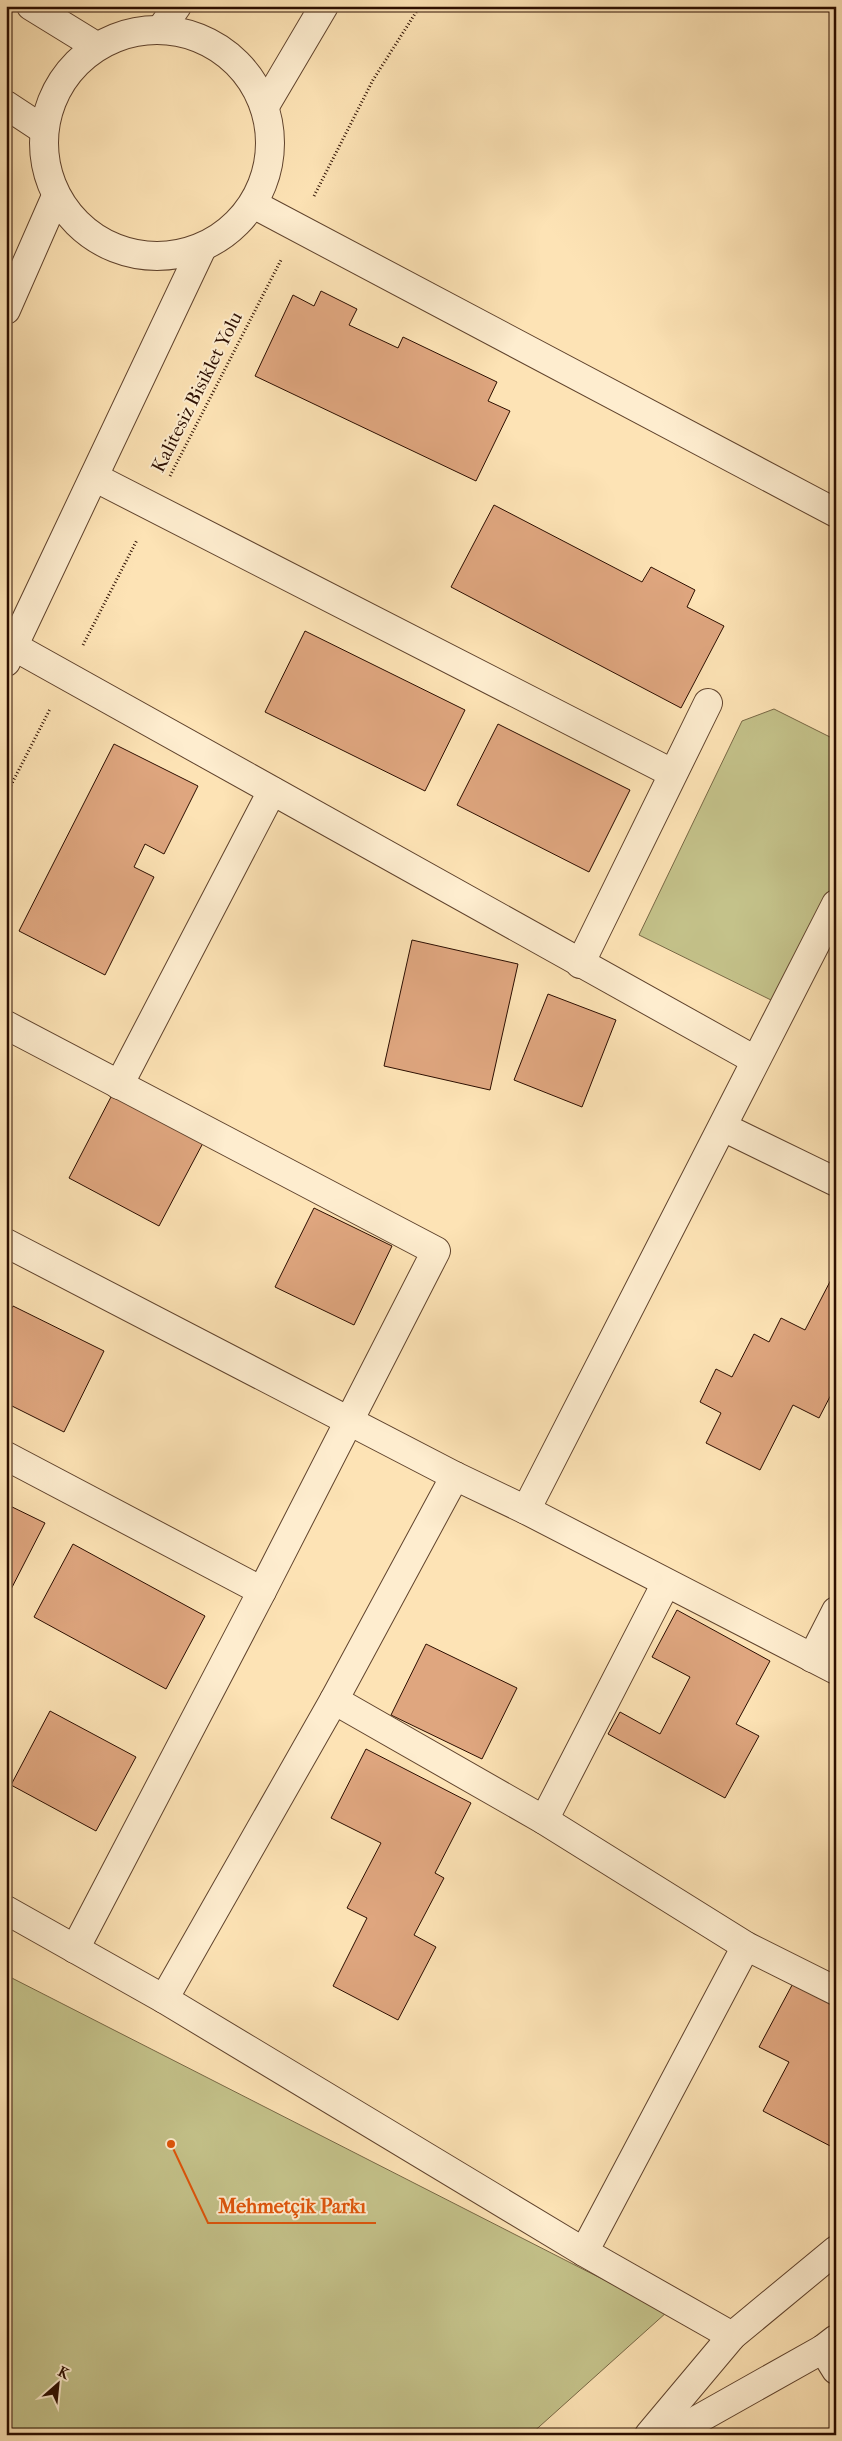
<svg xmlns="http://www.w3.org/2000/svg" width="842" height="2441" font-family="'IM FELL French Canon',serif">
<rect width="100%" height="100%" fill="#fde3b5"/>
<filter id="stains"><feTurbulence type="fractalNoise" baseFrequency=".004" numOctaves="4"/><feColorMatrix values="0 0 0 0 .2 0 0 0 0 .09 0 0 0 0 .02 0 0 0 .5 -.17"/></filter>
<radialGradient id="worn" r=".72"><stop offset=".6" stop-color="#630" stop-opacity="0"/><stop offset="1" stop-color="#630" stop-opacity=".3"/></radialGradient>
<g fill="#c4c28a" stroke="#786845">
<polygon points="774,709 836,740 836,883 773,1001 639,935 742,721"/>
<polygon points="6,1975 667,2312 530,2435 6,2435"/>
</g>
<g fill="#dfa67f" stroke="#2c0e00">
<polygon points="321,291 357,309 349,325 398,348 403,337 497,382 488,401 510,411 476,481 255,376 293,295 314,306"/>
<polygon points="494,505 642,582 651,567 695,590 687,607 724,626 681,708 451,587"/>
<polygon points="305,631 465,710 425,791 265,712"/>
<polygon points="498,724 630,790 589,872 457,805"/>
<polygon points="114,744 198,786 164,854 145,844 134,867 154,877 105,975 19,931"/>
<polygon points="412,940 518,964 490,1090 384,1066"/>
<polygon points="548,994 616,1020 582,1107 514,1080"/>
<polygon points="112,1095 203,1143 159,1226 69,1178"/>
<polygon points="314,1208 392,1246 354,1325 275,1287"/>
<polygon points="836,1270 836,1385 819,1418 793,1405 760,1470 706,1443 721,1413 700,1402 716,1369 732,1377 754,1334 769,1342 781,1318 805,1330"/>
<polygon points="13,1306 104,1351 64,1432 6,1403 6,1319"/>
<polygon points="6,1504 45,1523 6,1599"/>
<polygon points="73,1544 205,1616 166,1689 34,1617"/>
<polygon points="677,1610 770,1661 736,1724 759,1736 725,1798 608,1734 620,1712 660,1734 690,1677 652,1657"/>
<polygon points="426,1644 517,1688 482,1759 391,1715"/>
<polygon points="50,1711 136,1757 96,1831 11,1785"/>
<polygon points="366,1749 471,1803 435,1873 444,1878 414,1935 436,1947 398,2020 333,1986 367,1918 347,1908 381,1843 331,1818"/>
<polygon points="798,1974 836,1994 836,2066 832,2074 836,2076 836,2149 763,2111 789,2062 759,2047"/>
</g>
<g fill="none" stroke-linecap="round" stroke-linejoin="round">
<g stroke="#60432d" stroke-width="30">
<g id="minor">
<polyline points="31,6 96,46"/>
<polyline points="161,29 177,6"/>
<circle cx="157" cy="143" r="113"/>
<polyline points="6,105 44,130"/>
<polyline points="265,106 324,6"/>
<polyline points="253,204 836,513"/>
<polyline points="6,310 56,196"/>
<polyline points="94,477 672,773"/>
<polyline points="13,646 755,1060"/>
<polyline points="6,662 202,248"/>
<polyline points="580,964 708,703"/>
<polyline points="6,1025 436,1251 262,1591 75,1949"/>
<polyline points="119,1085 272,791"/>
<polyline points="723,1127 836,1182"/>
<polyline points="6,1243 455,1476 526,1510 836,1670"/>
<polyline points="6,1456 262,1591"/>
<polyline points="526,1510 836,904"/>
<polyline points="812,1658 836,1611"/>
<polyline points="334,1700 544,1820 746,1946 836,1991"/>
<polyline points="544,1820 666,1583"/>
<polyline points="6,1910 164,1999 584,2252 732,2336"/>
<polyline points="164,1999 334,1700 455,1476"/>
<polyline points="584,2252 746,1946"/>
<polyline points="823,2349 836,2370"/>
<polyline points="649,2435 732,2336 836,2250"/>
<polyline points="670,2435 823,2349 836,2339"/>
</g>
</g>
<g stroke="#2c0e00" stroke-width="3" stroke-dasharray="1 2.5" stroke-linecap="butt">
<polyline points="314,196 373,80 420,6"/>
<polyline points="170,476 281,260"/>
<polyline points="83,645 137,540"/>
<polyline points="6,795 50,709"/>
</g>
<use href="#minor" stroke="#feedcf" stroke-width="28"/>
</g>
<g text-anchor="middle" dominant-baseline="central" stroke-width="4" stroke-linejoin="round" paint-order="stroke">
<g font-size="19" fill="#2c0e00" stroke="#feedcf">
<text transform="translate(197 392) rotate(-63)">Kalitesiz Bisiklet Yolu</text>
</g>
</g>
<path fill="none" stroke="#df550b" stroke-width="2" d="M171 2144L208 2223H376"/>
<circle fill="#df550b" stroke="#feedcf" stroke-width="2" cx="171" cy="2144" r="5"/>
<g font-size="20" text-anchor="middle" font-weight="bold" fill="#df550b" stroke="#feedcf" stroke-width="4" stroke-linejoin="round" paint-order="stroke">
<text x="292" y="2213">Mehmetçik Parkı</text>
</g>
<rect width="842" height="2441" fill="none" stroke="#fde3b5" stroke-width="25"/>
<rect x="8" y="8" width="827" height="2426" fill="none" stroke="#2c0e00" stroke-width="2.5"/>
<rect x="12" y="12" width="817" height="2416" fill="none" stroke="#2c0e00"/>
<g transform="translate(58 2384) rotate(27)" stroke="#feedcf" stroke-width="4" paint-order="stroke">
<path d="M0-4L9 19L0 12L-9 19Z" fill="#2c0e00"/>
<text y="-8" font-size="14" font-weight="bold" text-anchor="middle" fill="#2c0e00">K</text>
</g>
<rect width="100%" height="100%" filter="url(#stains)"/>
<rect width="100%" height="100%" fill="url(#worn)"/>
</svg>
